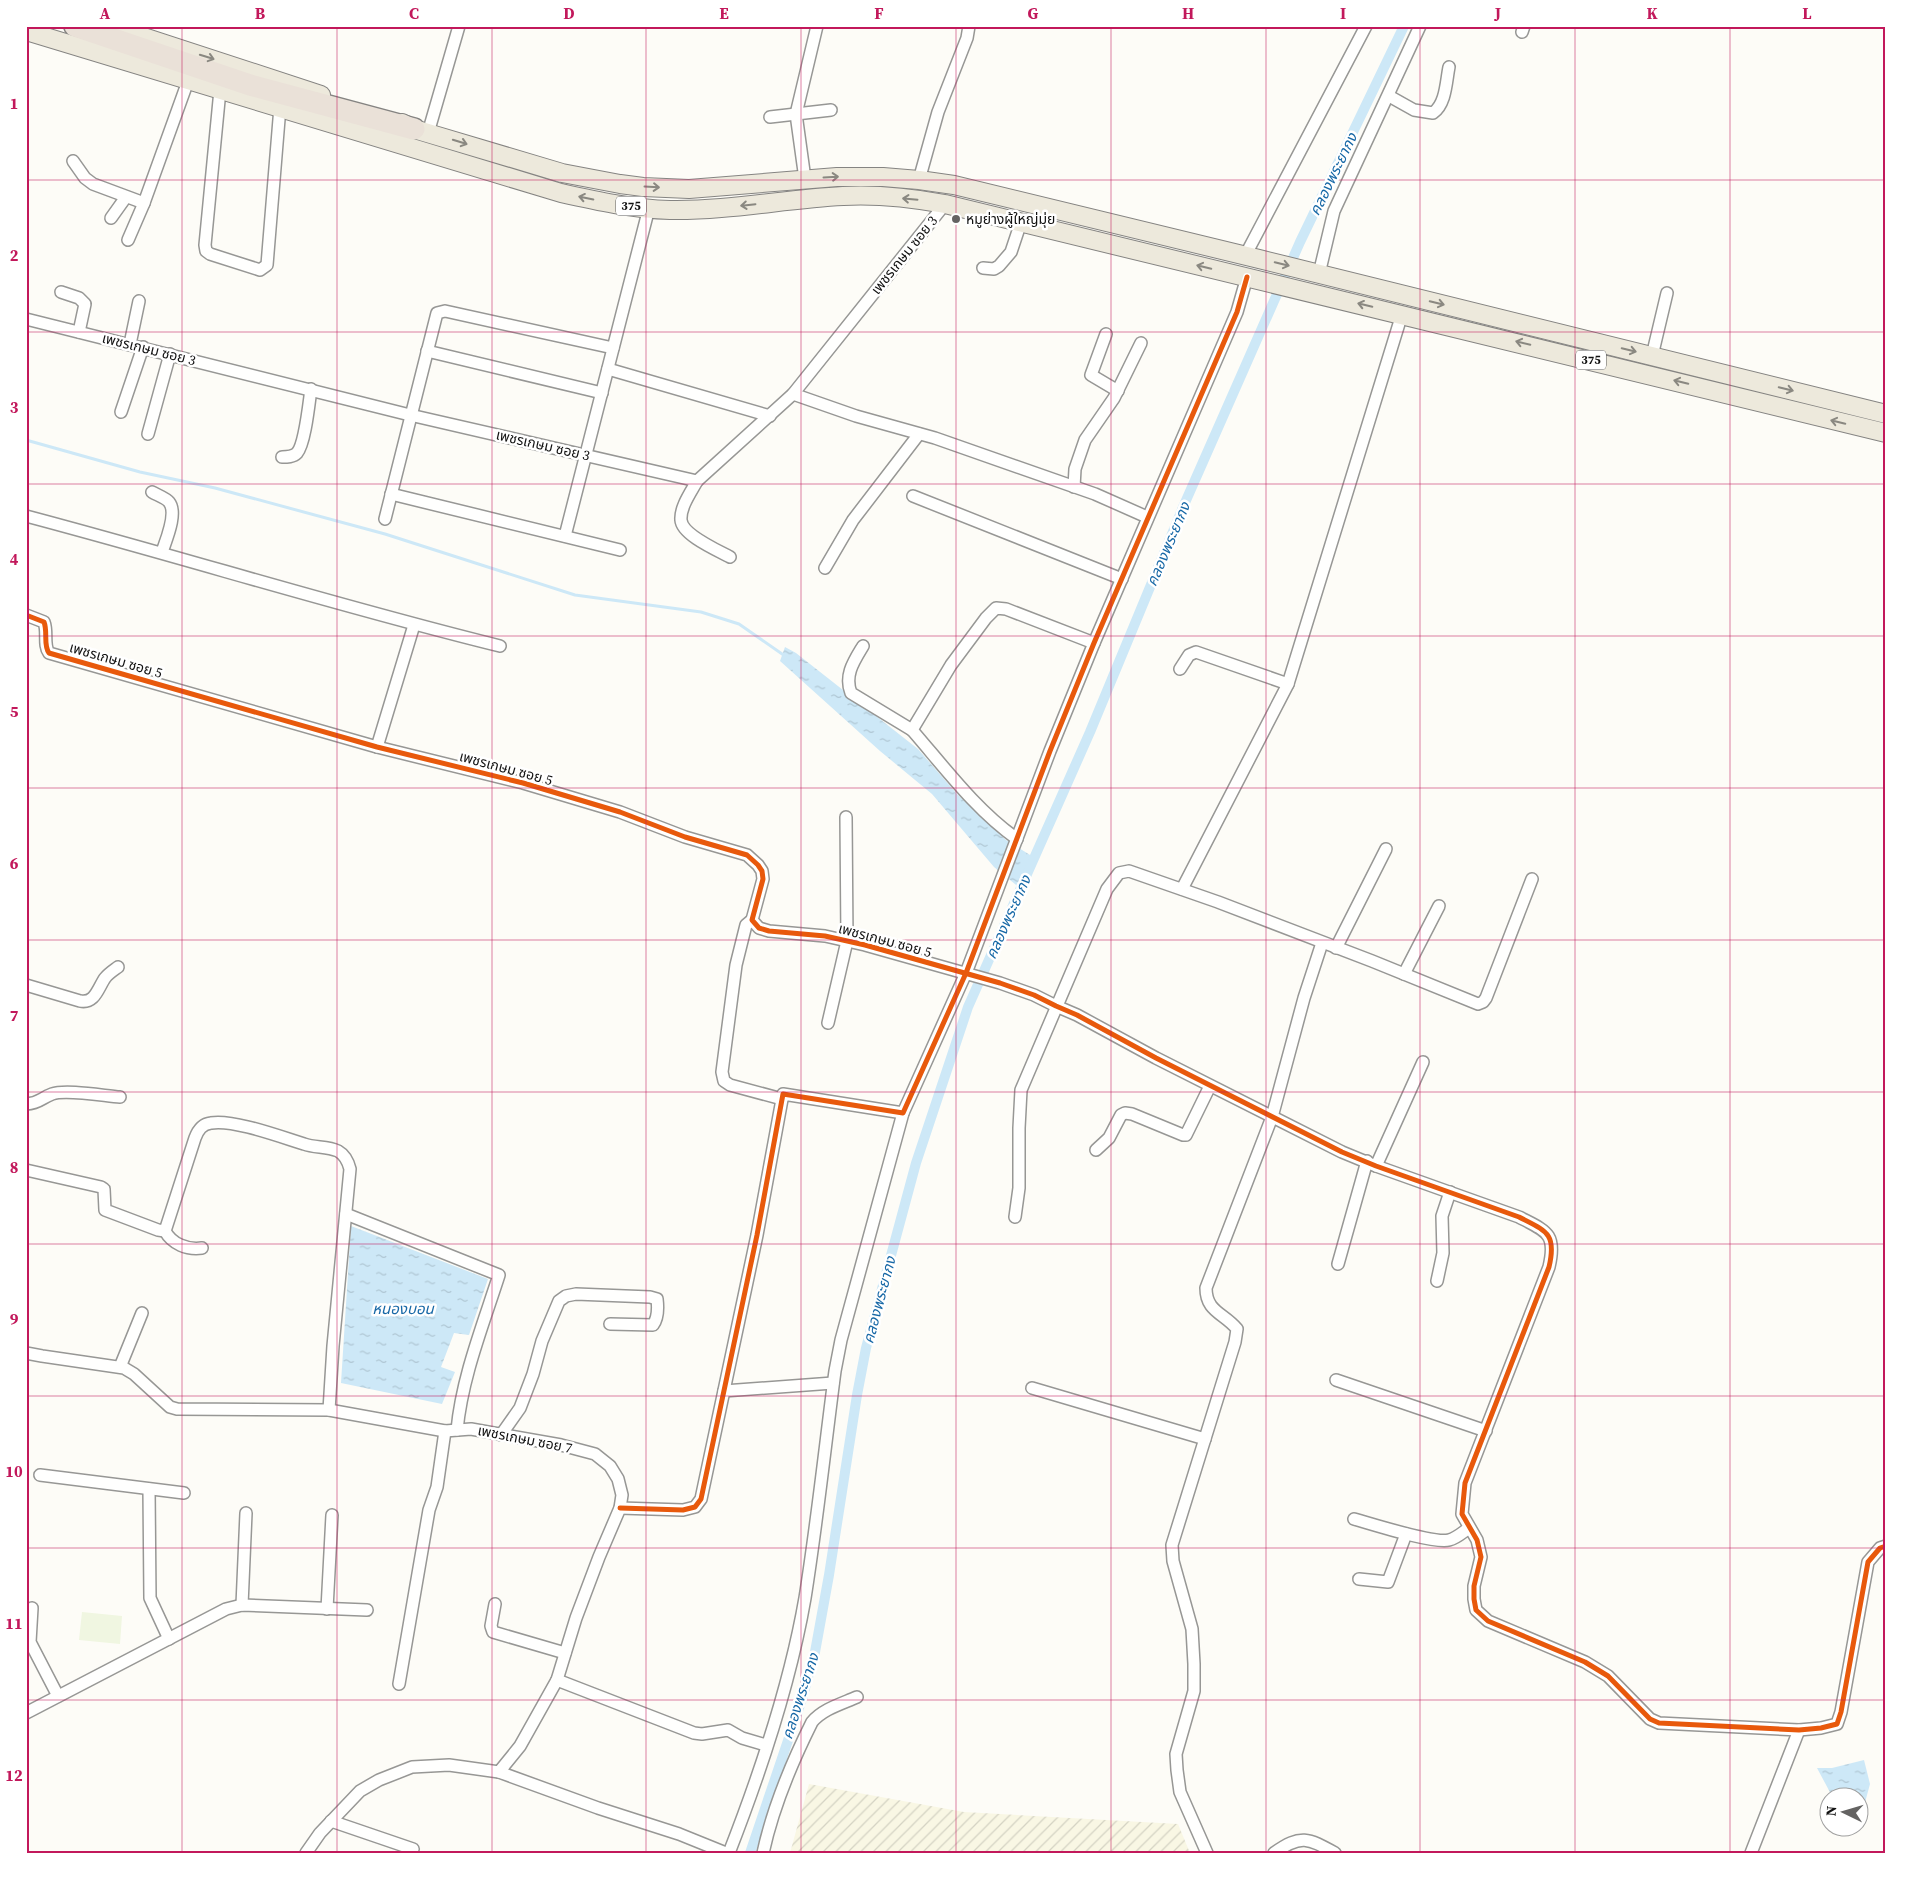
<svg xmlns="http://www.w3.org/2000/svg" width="1912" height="1879" font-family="'Source Serif 4','Noto Sans Thai',serif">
<defs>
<pattern id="farmland-furrows" width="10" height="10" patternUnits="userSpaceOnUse" patternTransform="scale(1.25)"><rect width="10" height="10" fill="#f9f7e4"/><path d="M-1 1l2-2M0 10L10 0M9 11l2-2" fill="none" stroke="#d4d3c3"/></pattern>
<pattern id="water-ripples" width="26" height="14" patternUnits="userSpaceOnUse" patternTransform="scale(1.25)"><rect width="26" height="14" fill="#cde8f7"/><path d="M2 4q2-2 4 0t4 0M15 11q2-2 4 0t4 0" fill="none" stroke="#afc6d3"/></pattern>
</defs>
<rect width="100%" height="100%" fill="#fdfcf7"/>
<polygon fill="url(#farmland-furrows)" points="809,1784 964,1812 1178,1824 1190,1853 790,1853"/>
<polygon fill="#f0f6e1" points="82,1612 122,1616 120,1644 79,1640"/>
<g fill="url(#water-ripples)">
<polygon points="785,647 796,653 918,749 957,794 1006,840 1035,858 1021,889 994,867 932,794 880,751 780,661"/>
<polygon points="351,1226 488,1279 469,1335 454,1333 441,1367 455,1372 442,1404 341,1383"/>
<polygon points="1864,1760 1870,1784 1863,1810 1860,1809 1860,1796 1832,1796 1817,1768 1832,1768"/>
</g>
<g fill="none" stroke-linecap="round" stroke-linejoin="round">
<polyline stroke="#cde8f7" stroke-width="3" points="26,440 140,472 215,488 385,534 575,595 701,612 739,624 785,656"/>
<polyline stroke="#cde8f7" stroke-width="10" points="750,1853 802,1699 815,1652 829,1575 857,1395 866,1348 916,1163 968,1007 1090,732 1184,505 1300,242 1404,26"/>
<g stroke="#979795" stroke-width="14">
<g id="street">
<polyline points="1522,32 1524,26"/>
<polyline points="220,90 205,245 206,251 210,254 260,270 267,265 280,107"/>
<path d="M 1389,96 L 1414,110 L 1433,113 C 1446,104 1446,82 1449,67"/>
<polyline points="770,117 831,110"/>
<polyline points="428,133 459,26"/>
<polyline points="73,161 85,178 93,184 144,203"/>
<polyline points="805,179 796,114 817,26"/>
<polyline points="919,180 938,112 967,38 969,26"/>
<polyline points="111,218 126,197"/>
<polyline points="128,240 144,203 188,81"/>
<polyline points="1245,256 1366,26"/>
<polyline points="983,268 994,269 999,266 1011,252 1021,222"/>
<polyline points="1319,274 1334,211 1420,26"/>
<polyline points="61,292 79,298 85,304 79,332"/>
<polyline points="26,319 410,415 697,481 793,394 945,204"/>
<polyline points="1106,334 1091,375 1118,391"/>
<polyline points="130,344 139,301"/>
<polyline points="427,351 602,393"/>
<polyline points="1652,356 1667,293"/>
<polyline points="608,369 770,416"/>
<polyline points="793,394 856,416 935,438 1095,494 1147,517"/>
<polyline points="121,412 143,347"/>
<polyline points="148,434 170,354"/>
<path d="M 282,457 C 287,457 293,457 297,453 C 305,444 309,403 311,389"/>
<path d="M 697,481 C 691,492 680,507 681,520 C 682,535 717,550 730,557"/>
<polyline points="1074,487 1075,469 1085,440 1114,398 1141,343"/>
<path d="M 152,492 C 157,495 166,498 169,502 C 178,513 166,540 162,552"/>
<polyline points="391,494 620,550"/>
<polyline points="913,496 1122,579"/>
<path d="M 26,516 C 185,558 341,607 500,646"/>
<polyline points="385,519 437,313 445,311 613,348"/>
<polyline points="565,536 649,208"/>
<polyline points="825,568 853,520 919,434"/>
<path d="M 26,615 L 44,622 C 48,632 43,645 49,653 L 377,747 L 523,783 L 620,812 L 685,837 L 747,855 L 758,865 L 762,871 L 763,879 L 752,920 L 759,928 L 769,931 L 825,936 L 865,945 L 1000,983 L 1034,995 L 1056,1006 L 1077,1015 L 1156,1058 L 1342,1152 L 1376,1166 L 1519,1217 C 1546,1231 1557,1233 1549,1267 L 1465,1483 L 1462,1514 L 1477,1540 L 1481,1557 L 1474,1586 L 1474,1599 L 1476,1610 L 1488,1621 L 1585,1662 L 1608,1676 L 1650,1719 L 1659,1723 L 1799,1730 L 1821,1728 L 1837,1724 L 1841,1712 L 1868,1562 L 1880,1548 L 1886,1546"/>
<path d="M 863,646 C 854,661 844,675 851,693 L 912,730 L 951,665 L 986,618 L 996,608 L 1006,609 L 1094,643"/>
<polyline points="1180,669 1189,655 1196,652 1288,684"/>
<path d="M 912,730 C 945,768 976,810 1017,839"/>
<polyline points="377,747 414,625"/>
<polyline points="1182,889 1288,684 1402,314"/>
<polyline points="752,920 746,925 736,965 722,1072 724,1081 730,1085 782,1099"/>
<polyline points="1336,948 1386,849"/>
<polyline points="1404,974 1439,906"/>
<path d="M 26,985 L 80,1001 C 95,1004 98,988 105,978 C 109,973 114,970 118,967"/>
<polyline points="828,1023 847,941 846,817"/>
<path d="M 26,1104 C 40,1103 41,1098 52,1094 C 66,1089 105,1096 120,1097"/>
<polyline points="1096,1150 1109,1138 1121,1115 1125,1113 1132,1114 1183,1135 1186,1135 1210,1086"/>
<polyline points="1376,1166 1423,1062"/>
<polyline points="26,1170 101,1187 104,1189 105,1210 158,1230 165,1231"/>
<path d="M 346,1214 L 499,1275 C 483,1325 462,1377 457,1430"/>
<polyline points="1015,1217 1019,1188 1019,1128 1021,1090 1107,889 1119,873 1129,871 1218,902 1372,961 1478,1004 1483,1002 1486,998 1532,879"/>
<path d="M 202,1248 C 187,1250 172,1244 165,1231 L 195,1138 C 198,1130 202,1124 211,1123 C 233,1119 281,1137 304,1144 C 315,1148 327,1146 338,1151 C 345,1155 348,1161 350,1169 L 333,1346 L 329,1410"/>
<polyline points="1338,1264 1367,1161"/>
<polyline points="1437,1281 1443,1253 1442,1216 1450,1192"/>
<polyline points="26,1353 42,1356 124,1368 134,1374 170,1407 177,1409 329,1410 445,1431 471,1429 561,1445 595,1454 610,1466 618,1479 622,1495 620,1508 599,1557 576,1618 557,1680 520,1746 499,1772"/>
<polyline points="120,1367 142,1313"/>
<polyline points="1336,1380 1486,1431"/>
<polyline points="1032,1388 1205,1439"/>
<polyline points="724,1391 833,1383"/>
<path d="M 501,1435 L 520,1408 L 533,1374 L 542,1341 L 559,1301 L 566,1296 L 576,1294 L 650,1297 L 657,1299 C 658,1307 658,1318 653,1325 L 610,1324"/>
<polyline points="40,1475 184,1493"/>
<polyline points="149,1489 150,1598 169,1639"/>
<polyline points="620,1508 683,1510 695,1507 701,1499 757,1235 783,1094 903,1113 966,973 1050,751 1094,643 1237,312 1247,277"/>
<path d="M 1354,1519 C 1372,1524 1434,1544 1449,1540 C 1457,1538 1463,1532 1469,1528"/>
<polyline points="1359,1579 1388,1582 1406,1534"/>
<polyline points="495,1604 491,1626 493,1632 565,1653"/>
<polyline points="242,1605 246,1513"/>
<polyline points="32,1608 30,1642 58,1696"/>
<polyline points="327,1609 332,1515"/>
<polyline points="557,1680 694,1733 702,1734 728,1730 742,1738 766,1745"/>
<polyline points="399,1684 429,1510 437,1487 445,1431"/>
<polyline points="26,1713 226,1609 242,1605 367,1610"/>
<polyline points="331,1821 413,1849"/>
<polyline points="306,1853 320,1833 360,1791 379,1780 412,1767 449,1765 499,1772 598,1808 679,1834 726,1853"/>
<path d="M 729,1853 C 761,1771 790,1685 805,1598 C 817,1523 825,1447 835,1371 L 841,1340 L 903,1113"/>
<path d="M 763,1853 C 773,1807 791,1764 812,1722 C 823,1709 841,1704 857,1697"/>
<path d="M 1207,1853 L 1180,1792 L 1177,1770 L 1176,1754 L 1194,1691 L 1194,1664 L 1192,1629 L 1173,1561 L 1172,1545 L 1235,1342 L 1237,1329 C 1224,1313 1206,1312 1206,1288 L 1272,1117 L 1304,998 L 1322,943"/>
<path d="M 1274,1853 C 1301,1834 1308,1838 1335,1853"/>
<polyline points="1751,1853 1799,1730"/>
</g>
</g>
<g stroke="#858482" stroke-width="20">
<g id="primary">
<polyline points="110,26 321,95"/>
<path d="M 26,31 L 561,193 C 597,201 633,209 670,210 C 728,211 785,199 843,196 C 877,194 912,198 945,204 L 1886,433"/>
<polyline points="402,123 414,129 562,173 620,184 643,187 689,189 837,177 883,177 919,180 954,185 1259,259 1886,414"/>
</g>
</g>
<g stroke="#858482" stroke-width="24">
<polyline id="highway" points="75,26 250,85 414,129"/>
</g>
<use href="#street" stroke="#fffffe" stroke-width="11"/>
<use href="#primary" stroke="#ede9dc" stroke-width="18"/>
<use href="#highway" stroke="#eae1d8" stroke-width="21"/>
<g stroke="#fff" stroke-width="8">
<g id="cycleway">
<path d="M 26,615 L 44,622 C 48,632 43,645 49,653 L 377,747 L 523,783 L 620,812 L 685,837 L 747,855 L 758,865 L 762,871 L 763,879 L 752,920 L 759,928 L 769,931 L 825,936 L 865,945 L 1000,983 L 1034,995 L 1056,1006 L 1077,1015 L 1156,1058 L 1342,1152 L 1376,1166 L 1519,1217 C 1546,1231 1557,1233 1549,1267 L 1465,1483 L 1462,1514 L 1477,1540 L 1481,1557 L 1474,1586 L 1474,1599 L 1476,1610 L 1488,1621 L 1585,1662 L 1608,1676 L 1650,1719 L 1659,1723 L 1799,1730 L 1821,1728 L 1837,1724 L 1841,1712 L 1868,1562 L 1880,1548 L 1886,1546"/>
<polyline points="620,1508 683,1510 695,1507 701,1499 757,1235 783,1094 903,1113 966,973 1050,751 1094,643 1237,312 1247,277"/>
</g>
</g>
<use href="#cycleway" stroke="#e8590c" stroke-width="5"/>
</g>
<defs><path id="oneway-shaft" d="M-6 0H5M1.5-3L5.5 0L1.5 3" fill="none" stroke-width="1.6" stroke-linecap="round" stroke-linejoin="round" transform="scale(1.25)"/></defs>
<g stroke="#8a8881">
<use href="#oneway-shaft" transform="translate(207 57) rotate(17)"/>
<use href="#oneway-shaft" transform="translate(460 142) rotate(17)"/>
<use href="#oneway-shaft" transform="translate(831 177) rotate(-3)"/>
<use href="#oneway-shaft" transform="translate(652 187) rotate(3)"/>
<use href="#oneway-shaft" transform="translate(586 198) rotate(-168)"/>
<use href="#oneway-shaft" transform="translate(910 199) rotate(-175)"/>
<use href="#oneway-shaft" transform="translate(748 205) rotate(174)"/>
<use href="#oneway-shaft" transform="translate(1282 264) rotate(14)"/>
<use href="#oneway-shaft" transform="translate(1204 267) rotate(-166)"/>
<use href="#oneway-shaft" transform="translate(1437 303) rotate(14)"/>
<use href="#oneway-shaft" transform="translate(1365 305) rotate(-167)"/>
<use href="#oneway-shaft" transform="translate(1523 343) rotate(-166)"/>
<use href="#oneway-shaft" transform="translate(1629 350) rotate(14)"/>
<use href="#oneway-shaft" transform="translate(1681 382) rotate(-166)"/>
<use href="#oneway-shaft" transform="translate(1786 389) rotate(14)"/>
<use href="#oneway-shaft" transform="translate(1838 422) rotate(-166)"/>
</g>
<path fill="none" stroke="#c2185b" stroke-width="1" stroke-opacity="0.55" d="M 182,26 L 182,1853M 337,26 L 337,1853M 492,26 L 492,1853M 646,26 L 646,1853M 801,26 L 801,1853M 956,26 L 956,1853M 1111,26 L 1111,1853M 1266,26 L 1266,1853M 1420,26 L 1420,1853M 1575,26 L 1575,1853M 1730,26 L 1730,1853M 26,180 L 1886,180M 26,332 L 1886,332M 26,484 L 1886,484M 26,636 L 1886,636M 26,788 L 1886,788M 26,940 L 1886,940M 26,1092 L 1886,1092M 26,1244 L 1886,1244M 26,1396 L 1886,1396M 26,1548 L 1886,1548M 26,1700 L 1886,1700"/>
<circle fill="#646362" stroke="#fff" stroke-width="2" cx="956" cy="219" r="5"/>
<g text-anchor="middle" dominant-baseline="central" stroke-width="5" stroke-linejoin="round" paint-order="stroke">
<g fill="#fff" stroke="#585858" stroke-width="1">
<rect x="616" y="196.5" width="30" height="19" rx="4"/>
<rect x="1576" y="350.5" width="30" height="19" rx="4"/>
</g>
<g font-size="12" font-weight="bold" fill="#111">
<text x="631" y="206">375</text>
<text x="1591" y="360">375</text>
</g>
<g font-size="14" fill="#111" stroke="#fff" text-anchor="start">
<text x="966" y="219">หมูย่างผู้ใหญ่มุ่ย</text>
</g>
<g font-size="14" fill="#111" stroke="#fff">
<text transform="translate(904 255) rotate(-51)">เพชรเกษม ซอย 3</text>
<text transform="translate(149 349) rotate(14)">เพชรเกษม ซอย 3</text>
<text transform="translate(543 445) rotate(13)">เพชรเกษม ซอย 3</text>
<text transform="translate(116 660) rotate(16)">เพชรเกษม ซอย 5</text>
<text transform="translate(506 768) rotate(15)">เพชรเกษม ซอย 5</text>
<text transform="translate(885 940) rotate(15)">เพชรเกษม ซอย 5</text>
<text transform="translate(525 1439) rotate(11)">เพชรเกษม ซอย 7</text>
</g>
<g font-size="15" font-style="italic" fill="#1768a6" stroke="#fff">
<text transform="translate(1333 174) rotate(-64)">คลองพระยากง</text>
<text transform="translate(1168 544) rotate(-67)">คลองพระยากง</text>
<text transform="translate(1008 917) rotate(-66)">คลองพระยากง</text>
<text transform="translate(879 1300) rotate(-75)">คลองพระยากง</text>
<text x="403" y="1308">หนองบอน</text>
<text transform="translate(800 1696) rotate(-72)">คลองพระยากง</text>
</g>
</g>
<rect width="1912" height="1879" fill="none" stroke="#ffffff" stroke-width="55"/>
<g transform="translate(1844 1812) rotate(275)"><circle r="24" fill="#ffffff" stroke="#a0a0a0"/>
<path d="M0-4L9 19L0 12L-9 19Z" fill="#646362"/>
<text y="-8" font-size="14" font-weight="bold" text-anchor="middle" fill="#111111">N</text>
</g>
<rect x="28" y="28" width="1856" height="1824" fill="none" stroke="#c2185b" stroke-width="2"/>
<g font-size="16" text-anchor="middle" font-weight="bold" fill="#c2185b">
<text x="105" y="19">A</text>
<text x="260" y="19">B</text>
<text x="414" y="19">C</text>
<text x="569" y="19">D</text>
<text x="724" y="19">E</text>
<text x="879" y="19">F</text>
<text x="1033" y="19">G</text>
<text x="1188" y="19">H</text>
<text x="1343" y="19">I</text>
<text x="1498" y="19">J</text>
<text x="1652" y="19">K</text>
<text x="1807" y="19">L</text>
<text x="14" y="109">1</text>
<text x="14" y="261">2</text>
<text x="14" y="413">3</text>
<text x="14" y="565">4</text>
<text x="14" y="717">5</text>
<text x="14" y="869">6</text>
<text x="14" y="1021">7</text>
<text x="14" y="1173">8</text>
<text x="14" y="1325">9</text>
<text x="14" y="1477">10</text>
<text x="14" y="1629">11</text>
<text x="14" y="1781">12</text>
</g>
</svg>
